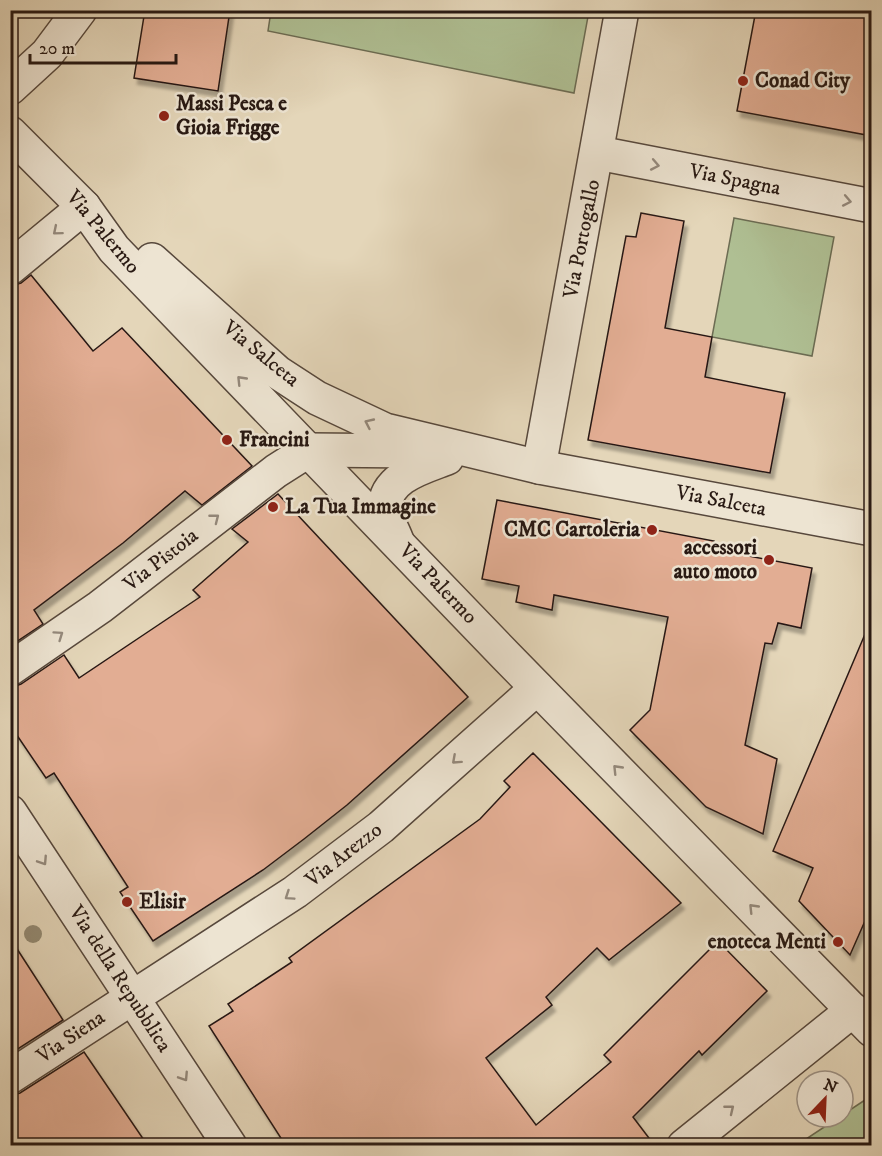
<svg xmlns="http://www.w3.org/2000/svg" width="882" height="1156" font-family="'IM FELL DW Pica',serif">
<defs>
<filter id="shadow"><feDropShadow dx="3.5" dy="6" stdDeviation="1.5" flood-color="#0004"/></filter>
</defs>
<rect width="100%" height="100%" fill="#e4d6b9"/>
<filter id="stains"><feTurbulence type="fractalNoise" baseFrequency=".00333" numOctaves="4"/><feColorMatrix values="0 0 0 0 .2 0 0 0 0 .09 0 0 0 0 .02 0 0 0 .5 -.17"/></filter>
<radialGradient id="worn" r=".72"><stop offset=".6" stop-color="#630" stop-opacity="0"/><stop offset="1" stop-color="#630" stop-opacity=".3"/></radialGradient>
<g fill="#afbf93" stroke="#6c6c53" stroke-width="1.5">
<polygon points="271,11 271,10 589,11 574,93 268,31"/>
<polygon points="734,218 834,237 812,356 712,337"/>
<polygon points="871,1096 871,1145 797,1145"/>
</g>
<g fill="#e2ad93" stroke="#281913" stroke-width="1.5" filter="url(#shadow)">
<polygon points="145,10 230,10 218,91 134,78"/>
<polygon points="756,10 872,10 872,136 737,111"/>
<polygon points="641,213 684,221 665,328 712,337 705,377 785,393 770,473 588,440 626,236 636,237"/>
<polygon points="31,275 93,351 122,328 252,466 202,505 185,491 123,543 34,610 43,624 10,646 10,286 21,283"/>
<polygon points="278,494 468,697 347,805 304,839 263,870 153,941 120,892 128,887 54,773 46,778 10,725 10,688 21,684 64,655 79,678 200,597 193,590 248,542 232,529"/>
<polygon points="497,500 714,541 712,549 812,568 801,628 778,623 772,644 765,643 745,745 777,759 763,834 706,807 630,730 650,710 668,617 554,595 552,610 516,602 519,586 482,579"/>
<polygon points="871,620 872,905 850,955 799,901 813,868 773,851"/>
<polygon points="533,753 681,903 609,960 597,948 546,997 552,1005 486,1058 536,1125 611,1062 604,1055 718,941 767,991 702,1055 699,1051 633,1117 655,1146 286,1146 209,1026 233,1011 228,1004 292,962 289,958 480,819 510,787 504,781"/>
<polygon points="10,938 63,1020 10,1054"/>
<polygon points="84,1052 148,1146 10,1146 10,1096 20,1093"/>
</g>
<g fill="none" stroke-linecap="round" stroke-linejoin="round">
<g stroke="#57483c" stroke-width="36">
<g id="street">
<polyline points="10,88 47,54 80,10"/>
<polyline points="10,133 84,207 114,249 506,656 872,1030"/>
<polyline points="598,153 872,206"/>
<polyline points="152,260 277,372 317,398 385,430 539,467 872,529"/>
<polyline points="10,268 84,207"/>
<polyline points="309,450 422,451"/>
<polyline points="539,467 622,10"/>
<path d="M 397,541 C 394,532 386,519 385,509 C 384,477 424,467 447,458"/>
<polyline points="10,669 100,607 276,471 309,450"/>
<polyline points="10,812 230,1146"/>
<polyline points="10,1077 295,892 381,827 537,688"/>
<polyline points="684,1146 853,1010"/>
</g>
</g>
<use href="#street" stroke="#ede4d2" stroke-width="33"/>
</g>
<circle fill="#938a73" cx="33" cy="934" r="9"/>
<defs><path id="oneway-chevron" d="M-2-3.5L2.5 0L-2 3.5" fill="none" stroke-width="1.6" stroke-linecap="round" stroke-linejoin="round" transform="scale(1.5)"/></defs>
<g stroke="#94897c">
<use href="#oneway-chevron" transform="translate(655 165) rotate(11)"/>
<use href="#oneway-chevron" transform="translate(847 201) rotate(11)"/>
<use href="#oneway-chevron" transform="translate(57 231) rotate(140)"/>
<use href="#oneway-chevron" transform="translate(241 380) rotate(-134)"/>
<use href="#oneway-chevron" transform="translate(369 423) rotate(-155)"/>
<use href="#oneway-chevron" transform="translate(215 518) rotate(-38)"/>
<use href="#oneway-chevron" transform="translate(59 635) rotate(-35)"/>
<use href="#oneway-chevron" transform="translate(456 760) rotate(138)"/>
<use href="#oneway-chevron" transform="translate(617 769) rotate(-134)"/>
<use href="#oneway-chevron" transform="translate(43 861) rotate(57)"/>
<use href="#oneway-chevron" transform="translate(289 896) rotate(146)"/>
<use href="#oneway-chevron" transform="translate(753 908) rotate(-134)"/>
<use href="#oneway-chevron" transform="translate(184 1077) rotate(57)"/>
<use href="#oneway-chevron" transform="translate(730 1109) rotate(-39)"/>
</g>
<g fill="#8f2418" stroke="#ede4d2" stroke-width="2">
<circle cx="743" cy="81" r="6"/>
<circle cx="164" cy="116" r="6"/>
<circle cx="227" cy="440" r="6"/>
<circle cx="273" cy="507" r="6"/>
<circle cx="652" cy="530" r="6"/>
<circle cx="769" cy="560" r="6"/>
<circle cx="127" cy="902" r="6"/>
<circle cx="838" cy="942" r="6"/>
</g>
<g text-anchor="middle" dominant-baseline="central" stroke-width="5" stroke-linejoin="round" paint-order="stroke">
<g font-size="21" font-weight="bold" fill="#281913" stroke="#ede4d2" text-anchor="start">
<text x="755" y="81">Conad City</text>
<text x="176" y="104">Massi Pesca e<tspan x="176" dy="24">Gioia Frigge</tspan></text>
<text x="239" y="440">Francini</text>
<text x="285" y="507">La Tua Immagine</text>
<text x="640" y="530" text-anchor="end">CMC Cartoleria</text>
<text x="757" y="548" text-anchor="end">accessori<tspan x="757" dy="24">auto moto</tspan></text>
<text x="139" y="902">Elisir</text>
<text x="826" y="942" text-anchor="end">enoteca Menti</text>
</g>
<g font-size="21" fill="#281913" stroke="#ede4d2">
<text transform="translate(735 180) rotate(11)">Via Spagna</text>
<text transform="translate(103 232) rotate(50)">Via Palermo</text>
<text transform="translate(582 239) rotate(-79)">Via Portogallo</text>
<text transform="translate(261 354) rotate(39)">Via Salceta</text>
<text transform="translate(721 501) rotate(11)">Via Salceta</text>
<text transform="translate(161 560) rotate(-38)">Via Pistoia</text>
<text transform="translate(438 584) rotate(46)">Via Palermo</text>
<text transform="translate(344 855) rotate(-38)">Via Arezzo</text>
<text transform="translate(120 979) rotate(57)">Via della Repubblica</text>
<text transform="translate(71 1037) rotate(-34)">Via Siena</text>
</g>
</g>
<rect width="882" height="1156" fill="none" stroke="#e4d6b9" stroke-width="36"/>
<rect x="12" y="12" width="858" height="1132" fill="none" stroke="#281913" stroke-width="3"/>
<rect x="18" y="18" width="846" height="1120" fill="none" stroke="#281913" stroke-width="1.5"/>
<g transform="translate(825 1099) rotate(23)"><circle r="28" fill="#ede4d2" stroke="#9e9386" stroke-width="1.5"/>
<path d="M0-4.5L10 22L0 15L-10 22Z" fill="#8f2418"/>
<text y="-9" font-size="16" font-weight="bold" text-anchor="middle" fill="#281913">N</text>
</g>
<path d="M30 54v9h146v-9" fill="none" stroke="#281913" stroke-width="3"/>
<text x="39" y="54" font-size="18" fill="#281913" stroke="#ede4d2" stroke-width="4.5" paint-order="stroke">20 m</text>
<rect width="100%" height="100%" filter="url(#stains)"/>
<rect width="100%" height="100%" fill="url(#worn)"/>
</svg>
